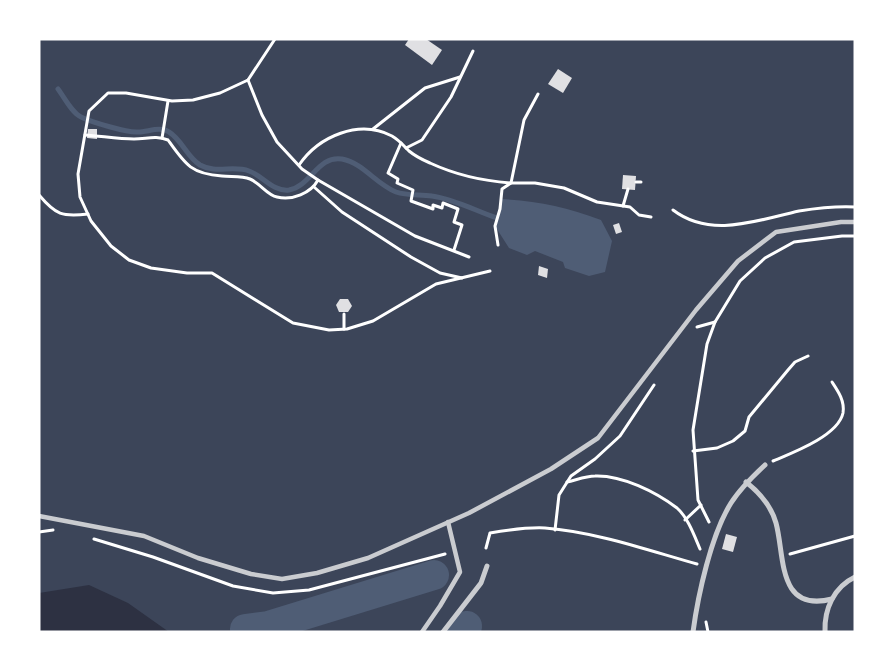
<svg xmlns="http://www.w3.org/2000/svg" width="894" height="671" font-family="Raleway,sans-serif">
<rect width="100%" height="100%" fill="#2d3142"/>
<polygon fill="#3c4559" points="39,39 855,39 855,632 169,632 128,603 89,585 39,593"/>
<path fill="#4f5d75" d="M 501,199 C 538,201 566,207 601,220 L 612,241 L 605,272 L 589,276 L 565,268 L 563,262 L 535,251 L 527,255 L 509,248 L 495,226 Z"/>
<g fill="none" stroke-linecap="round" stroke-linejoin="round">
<g stroke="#4f5d75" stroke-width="5">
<path d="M 58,89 C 64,97 72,113 81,117 C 91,122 128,133 138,132 C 148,132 160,126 169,132 C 182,140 187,157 200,165 C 216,174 233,165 249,171 C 263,176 273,192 289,190 C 311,186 318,155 342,159 C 363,163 376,184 396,192 C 408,196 420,194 432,196 C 454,199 476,211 497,218"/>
<polyline points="467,626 473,632"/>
</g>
<g stroke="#4f5d75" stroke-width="30">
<polyline points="245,629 268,626 434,575"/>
<polyline points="462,632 467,626"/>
</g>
</g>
<g fill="#e0e0e3">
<polygon points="409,39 426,39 442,50 432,65 405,45"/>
<polygon points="558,69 572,78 563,93 548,84"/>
<polygon points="88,129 97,129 97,139 87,138"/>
<polygon points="623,175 636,176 635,190 622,189"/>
<polygon points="619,223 622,232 616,234 613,225"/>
<polygon points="539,266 548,269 547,278 538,275"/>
<polygon points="340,299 348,299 352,306 348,312 339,312 336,305"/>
<polygon points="726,534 737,537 733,552 722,549"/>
</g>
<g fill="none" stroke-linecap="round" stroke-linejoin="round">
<g stroke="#fff" stroke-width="3">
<polyline points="275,39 248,80 220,93 193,100 172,101 126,93 108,93 89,111 78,174 80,197 91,221 111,246 129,260 151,268 187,273 212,273 293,323 329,330 347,329 373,321 436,284 490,271"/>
<polyline points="248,80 262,115 277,142 302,169 318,180 415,236 469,257"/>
<polyline points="373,129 425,88 460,77"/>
<path d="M 85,135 C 101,136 118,139 134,139 C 147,139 155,135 168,140 C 185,164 191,174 222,176 C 231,177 242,176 250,179 C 260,183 267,195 277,197 C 292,201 311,193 318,180"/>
<polyline points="162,138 168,101"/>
<polyline points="401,143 388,173 398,179 397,183 413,190 411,201 433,209 433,205 442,208 443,203 458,209 454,222 462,225 454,250"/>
<polyline points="406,148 422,140 451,97 473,51"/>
<path d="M 299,165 C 319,136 359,119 392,136 C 399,140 404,146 409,151 C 415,156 423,160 430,163 C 456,175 482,181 511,183 L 524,120 L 538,94"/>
<polyline points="636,182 641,182"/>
<polyline points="314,187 342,212 411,257 440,273 462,278"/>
<path d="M 39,195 C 56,215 62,217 88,214"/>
<polyline points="623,206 628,189"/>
<path d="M 673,210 C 711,239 758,220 799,211 C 818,208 836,206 855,207"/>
<polyline points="498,245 495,226 500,209 502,189 511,183 535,183 564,188 597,202 630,207 639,215 651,217"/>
<polyline points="697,327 715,322"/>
<polyline points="344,329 344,314"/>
<polyline points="693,451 717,448 733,441 745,431 749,417 788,370 795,362 808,356"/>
<path d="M 773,461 C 792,453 838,436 843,413 C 845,401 838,391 832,382"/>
<path d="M 567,482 C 576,480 586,476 595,476 C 622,475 656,492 677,508 C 688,518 694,535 700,549"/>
<polyline points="685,520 701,505"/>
<polyline points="709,522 698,500 693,430 707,344 715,322 740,281 765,258 794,242 842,236 855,236"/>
<polyline points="555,530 559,495 571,476 595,459 620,436 654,385"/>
<polyline points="39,532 53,530"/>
<polyline points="94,539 153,557 233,586 273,593 309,590 445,554"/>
<path d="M 486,548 L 490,533 C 508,530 526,527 545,528 C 596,532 647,550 697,564"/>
<polyline points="790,554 855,536"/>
<polyline points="706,622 708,632"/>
</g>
<g stroke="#caccd0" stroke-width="4.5">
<polyline points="39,516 144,536 198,558 251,574 282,579 317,573 368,558 469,513 551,469 598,438 696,310 738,261 776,232 841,222 855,222"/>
<polyline points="422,632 440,606 460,572 448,522"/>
</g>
<g stroke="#caccd0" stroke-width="5">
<path d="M 746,482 C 760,493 771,505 776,523 C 785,556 777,613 832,599"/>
<polyline points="443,632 481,583 487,566"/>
<path d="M 693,632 C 698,595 711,535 731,503 C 740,489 752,477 765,465"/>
<path d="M 825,632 C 824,609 834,587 855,577"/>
</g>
</g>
<rect width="894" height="671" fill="none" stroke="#ffffff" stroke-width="81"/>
</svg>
